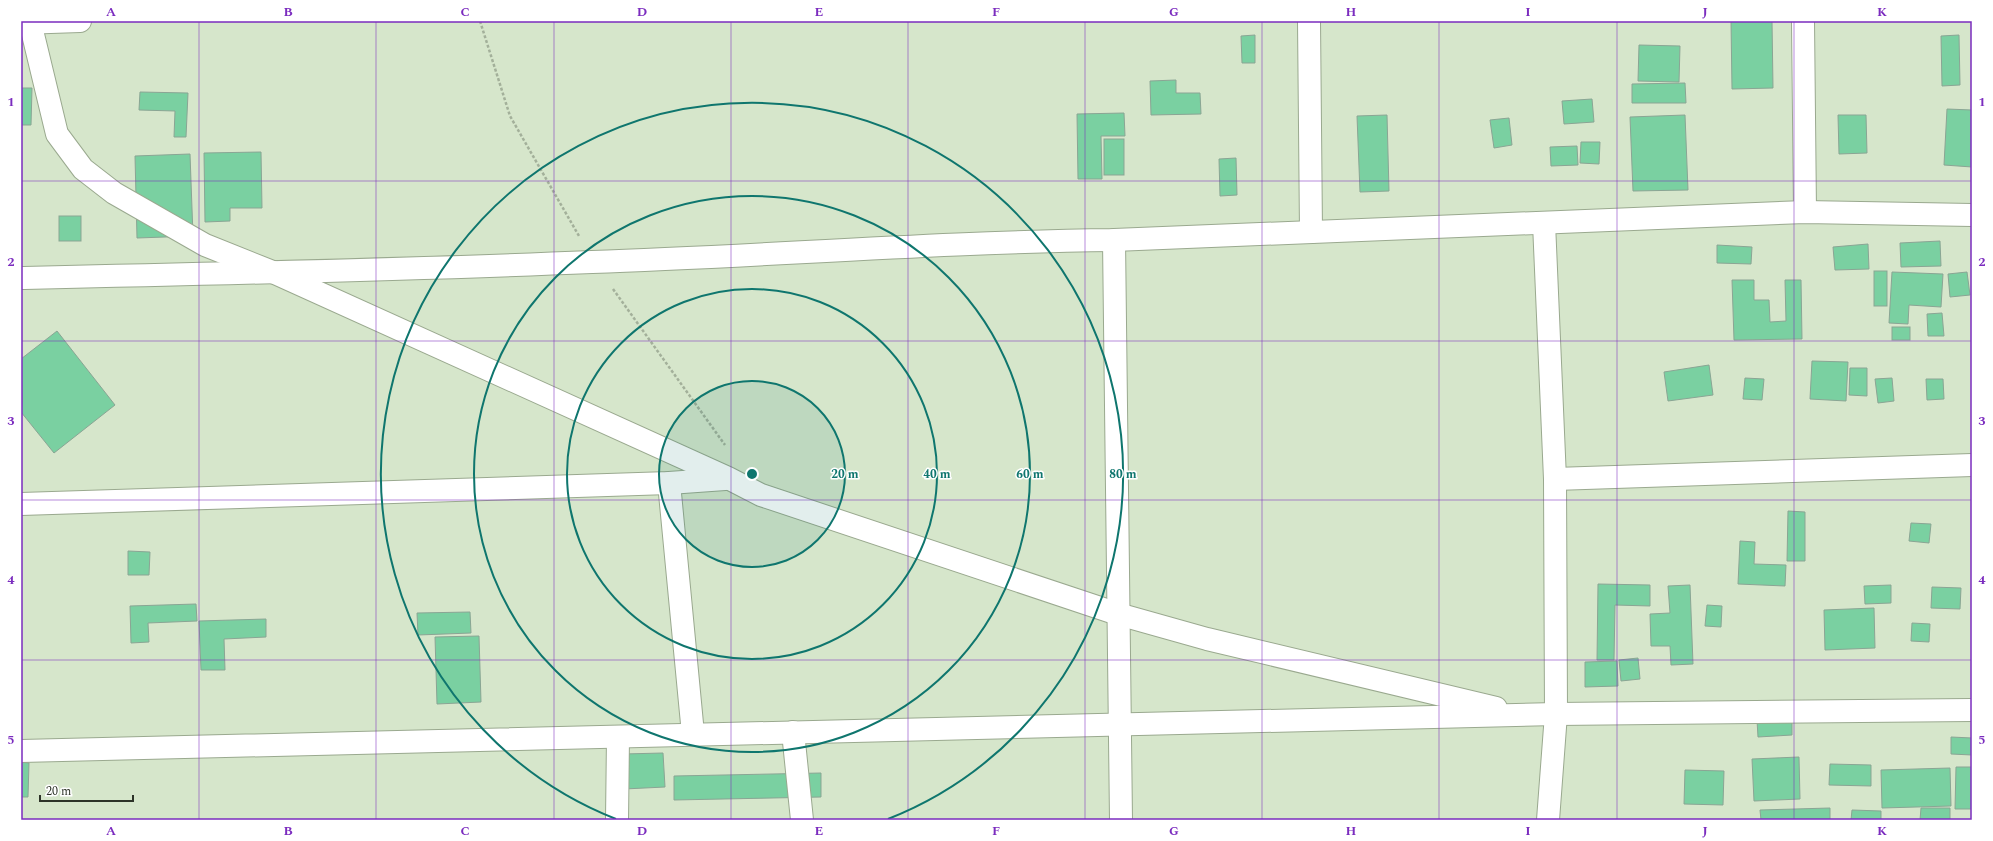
<svg xmlns="http://www.w3.org/2000/svg" width="1993" height="841" font-family="Spectral,serif">
<rect width="100%" height="100%" fill="#d6e6cb"/>
<g fill="#7ad0a1" stroke="#8aa594">
<polygon points="1731,21 1772,21 1773,88 1732,89"/>
<polygon points="1255,35 1255,63 1242,63 1241,36"/>
<polygon points="1959,35 1960,85 1942,86 1941,36"/>
<polygon points="1639,45 1680,46 1679,82 1638,81"/>
<polygon points="1176,80 1176,93 1200,93 1201,114 1151,115 1150,81"/>
<polygon points="1685,83 1686,103 1632,103 1632,84"/>
<polygon points="21,88 32,88 31,125 21,125"/>
<polygon points="140,92 188,93 186,137 174,137 175,111 139,110"/>
<polygon points="1592,99 1594,122 1564,124 1562,101"/>
<polygon points="1947,109 1972,110 1972,167 1944,165"/>
<polygon points="1124,113 1125,136 1101,136 1102,179 1078,179 1077,114"/>
<polygon points="1387,115 1389,191 1360,192 1357,116"/>
<polygon points="1685,115 1688,190 1633,191 1630,117"/>
<polygon points="1838,115 1866,115 1867,153 1839,154"/>
<polygon points="1509,118 1512,145 1494,148 1490,120"/>
<rect x="1104" y="139" width="20" height="36"/>
<polygon points="1581,142 1600,142 1599,164 1580,163"/>
<polygon points="1577,146 1578,165 1551,166 1550,147"/>
<polygon points="261,152 262,208 230,208 230,221 205,222 204,153"/>
<polygon points="190,154 193,236 137,238 135,156"/>
<polygon points="1236,158 1237,195 1220,196 1219,159"/>
<rect x="59" y="216" width="22" height="25"/>
<polygon points="1940,241 1941,266 1901,267 1900,243"/>
<polygon points="1868,244 1869,269 1835,270 1833,247"/>
<polygon points="1717,245 1752,247 1751,264 1717,263"/>
<rect x="1874" y="271" width="13" height="35"/>
<polygon points="1892,272 1943,274 1941,307 1909,305 1908,324 1889,323"/>
<polygon points="1967,272 1970,295 1950,297 1948,274"/>
<polygon points="1732,280 1754,280 1754,300 1769,300 1770,322 1786,321 1785,280 1801,280 1802,339 1734,340"/>
<polygon points="1942,313 1944,336 1928,336 1927,314"/>
<rect x="1892" y="327" width="18" height="13"/>
<polygon points="57,331 115,405 54,453 21,412 22,402 21,359"/>
<polygon points="1812,361 1848,362 1846,401 1810,399"/>
<polygon points="1709,365 1713,395 1668,401 1664,372"/>
<polygon points="1850,368 1867,368 1867,396 1849,395"/>
<polygon points="1745,378 1764,379 1762,400 1743,399"/>
<polygon points="1892,378 1894,401 1878,403 1875,379"/>
<polygon points="1926,379 1943,379 1944,399 1927,400"/>
<polygon points="1788,511 1805,512 1805,561 1787,561"/>
<polygon points="1911,523 1931,524 1929,543 1909,541"/>
<polygon points="1740,541 1755,542 1754,564 1786,565 1785,586 1738,584"/>
<polygon points="128,551 150,552 149,575 128,575"/>
<polygon points="1598,584 1650,585 1650,606 1615,605 1614,660 1597,660"/>
<polygon points="1690,585 1693,664 1671,665 1670,646 1651,646 1650,614 1670,613 1668,586"/>
<polygon points="1891,585 1891,603 1865,604 1864,586"/>
<polygon points="1932,587 1961,588 1960,609 1931,608"/>
<polygon points="196,604 197,621 148,623 149,642 131,643 130,606"/>
<polygon points="1707,605 1722,606 1721,627 1705,626"/>
<polygon points="1874,608 1875,648 1825,650 1824,610"/>
<polygon points="470,612 471,633 418,635 417,613"/>
<polygon points="266,619 266,637 224,639 225,670 201,670 199,621"/>
<polygon points="1912,623 1930,624 1929,642 1911,641"/>
<polygon points="479,636 481,702 437,704 435,637"/>
<polygon points="1638,658 1640,679 1621,681 1619,660"/>
<polygon points="1617,661 1618,686 1585,687 1585,662"/>
<polygon points="1792,718 1792,735 1758,737 1757,720"/>
<polygon points="1951,737 1972,738 1972,755 1951,754"/>
<polygon points="663,753 665,787 624,789 623,754"/>
<polygon points="1799,757 1800,799 1754,801 1752,759"/>
<polygon points="21,762 29,763 28,797 21,797"/>
<polygon points="1830,764 1871,765 1871,786 1829,785"/>
<polygon points="1956,767 1972,767 1972,809 1955,809"/>
<polygon points="1950,768 1951,806 1882,808 1881,770"/>
<polygon points="1685,770 1724,771 1723,805 1684,804"/>
<polygon points="821,773 821,797 674,800 674,776"/>
<polygon points="1830,808 1830,820 1761,820 1760,810"/>
<polygon points="1921,808 1950,808 1950,820 1920,820"/>
<polygon points="1852,810 1881,811 1881,820 1851,820"/>
</g>
<g fill="none" stroke-linecap="round" stroke-linejoin="round">
<g stroke="#9aa98f" stroke-width="24">
<g id="minor">
<polyline points="1309,21 1311,232"/>
<polyline points="1803,21 1805,212"/>
<polyline points="30,22 57,134 83,169 114,193 205,245 275,273 728,478 761,495 1118,614 1207,639 1496,708"/>
<polyline points="21,23 80,21"/>
<polyline points="1544,223 1555,479 1556,714 1548,820"/>
<polyline points="1114,240 1121,820"/>
<path d="M 21,278 C 211,274 402,270 592,262 C 766,256 940,242 1114,240 L 1805,212 L 1972,215"/>
<polyline points="1555,479 1972,465"/>
<polyline points="669,483 693,734"/>
<polyline points="21,504 669,483 725,479"/>
<polyline points="793,732 802,820"/>
<polyline points="21,751 1556,714 1972,710"/>
<polyline points="617,820 618,737"/>
</g>
</g>
<g stroke="#a3b09a" stroke-width="2.5" stroke-dasharray="3 2" stroke-linecap="butt">
<polyline points="480,21 510,116 579,236"/>
<polyline points="613,289 725,445"/>
</g>
<use href="#minor" stroke="#fff" stroke-width="22"/>
</g>
<path fill="none" stroke="#7b2cbf" stroke-width="1" stroke-opacity="0.55" d="M 199,21 L 199,820M 376,21 L 376,820M 554,21 L 554,820M 731,21 L 731,820M 908,21 L 908,820M 1085,21 L 1085,820M 1262,21 L 1262,820M 1439,21 L 1439,820M 1617,21 L 1617,820M 1794,21 L 1794,820M 21,181 L 1972,181M 21,341 L 1972,341M 21,500 L 1972,500M 21,660 L 1972,660"/>
<circle cx="752" cy="474" r="93" fill="#0f766e" fill-opacity=".12"/>
<g fill="none" stroke="#0f766e" stroke-width="2">
<circle cx="752" cy="474" r="93"/>
<circle cx="752" cy="474" r="185"/>
<circle cx="752" cy="474" r="278"/>
<path d="M616 819A371 371 0 1 1 888 819"/>
</g>
<circle cx="752" cy="474" r="6" fill="#0f766e" stroke="#fff" stroke-width="2"/>
<g font-size="12" text-anchor="middle" font-weight="bold" fill="#0f766e" stroke="#fff" stroke-width="3" stroke-linejoin="round" paint-order="stroke">
<text x="845" y="478">20 m</text>
<text x="937" y="478">40 m</text>
<text x="1030" y="478">60 m</text>
<text x="1123" y="478">80 m</text>
</g>
<rect width="1993" height="841" fill="none" stroke="#ffffff" stroke-width="44"/>
<path d="M40 795v6h93v-6" fill="none" stroke="#2d3328" stroke-width="2"/>
<text x="46" y="795" font-size="12" fill="#2d3328" stroke="#ffffff" stroke-width="3" paint-order="stroke">20 m</text>
<rect x="22" y="22" width="1949" height="797" fill="none" stroke="#7b2cbf" stroke-width="1.5"/>
<g font-size="13" text-anchor="middle" font-weight="bold" fill="#7b2cbf">
<text x="111" y="16">A</text>
<text x="288" y="16">B</text>
<text x="465" y="16">C</text>
<text x="642" y="16">D</text>
<text x="819" y="16">E</text>
<text x="996" y="16">F</text>
<text x="1174" y="16">G</text>
<text x="1351" y="16">H</text>
<text x="1528" y="16">I</text>
<text x="1705" y="16">J</text>
<text x="1882" y="16">K</text>
<text x="11" y="106">1</text>
<text x="1982" y="106">1</text>
<text x="11" y="266">2</text>
<text x="1982" y="266">2</text>
<text x="11" y="425">3</text>
<text x="1982" y="425">3</text>
<text x="11" y="584">4</text>
<text x="1982" y="584">4</text>
<text x="11" y="744">5</text>
<text x="1982" y="744">5</text>
<text x="111" y="835">A</text>
<text x="288" y="835">B</text>
<text x="465" y="835">C</text>
<text x="642" y="835">D</text>
<text x="819" y="835">E</text>
<text x="996" y="835">F</text>
<text x="1174" y="835">G</text>
<text x="1351" y="835">H</text>
<text x="1528" y="835">I</text>
<text x="1705" y="835">J</text>
<text x="1882" y="835">K</text>
</g>
</svg>
